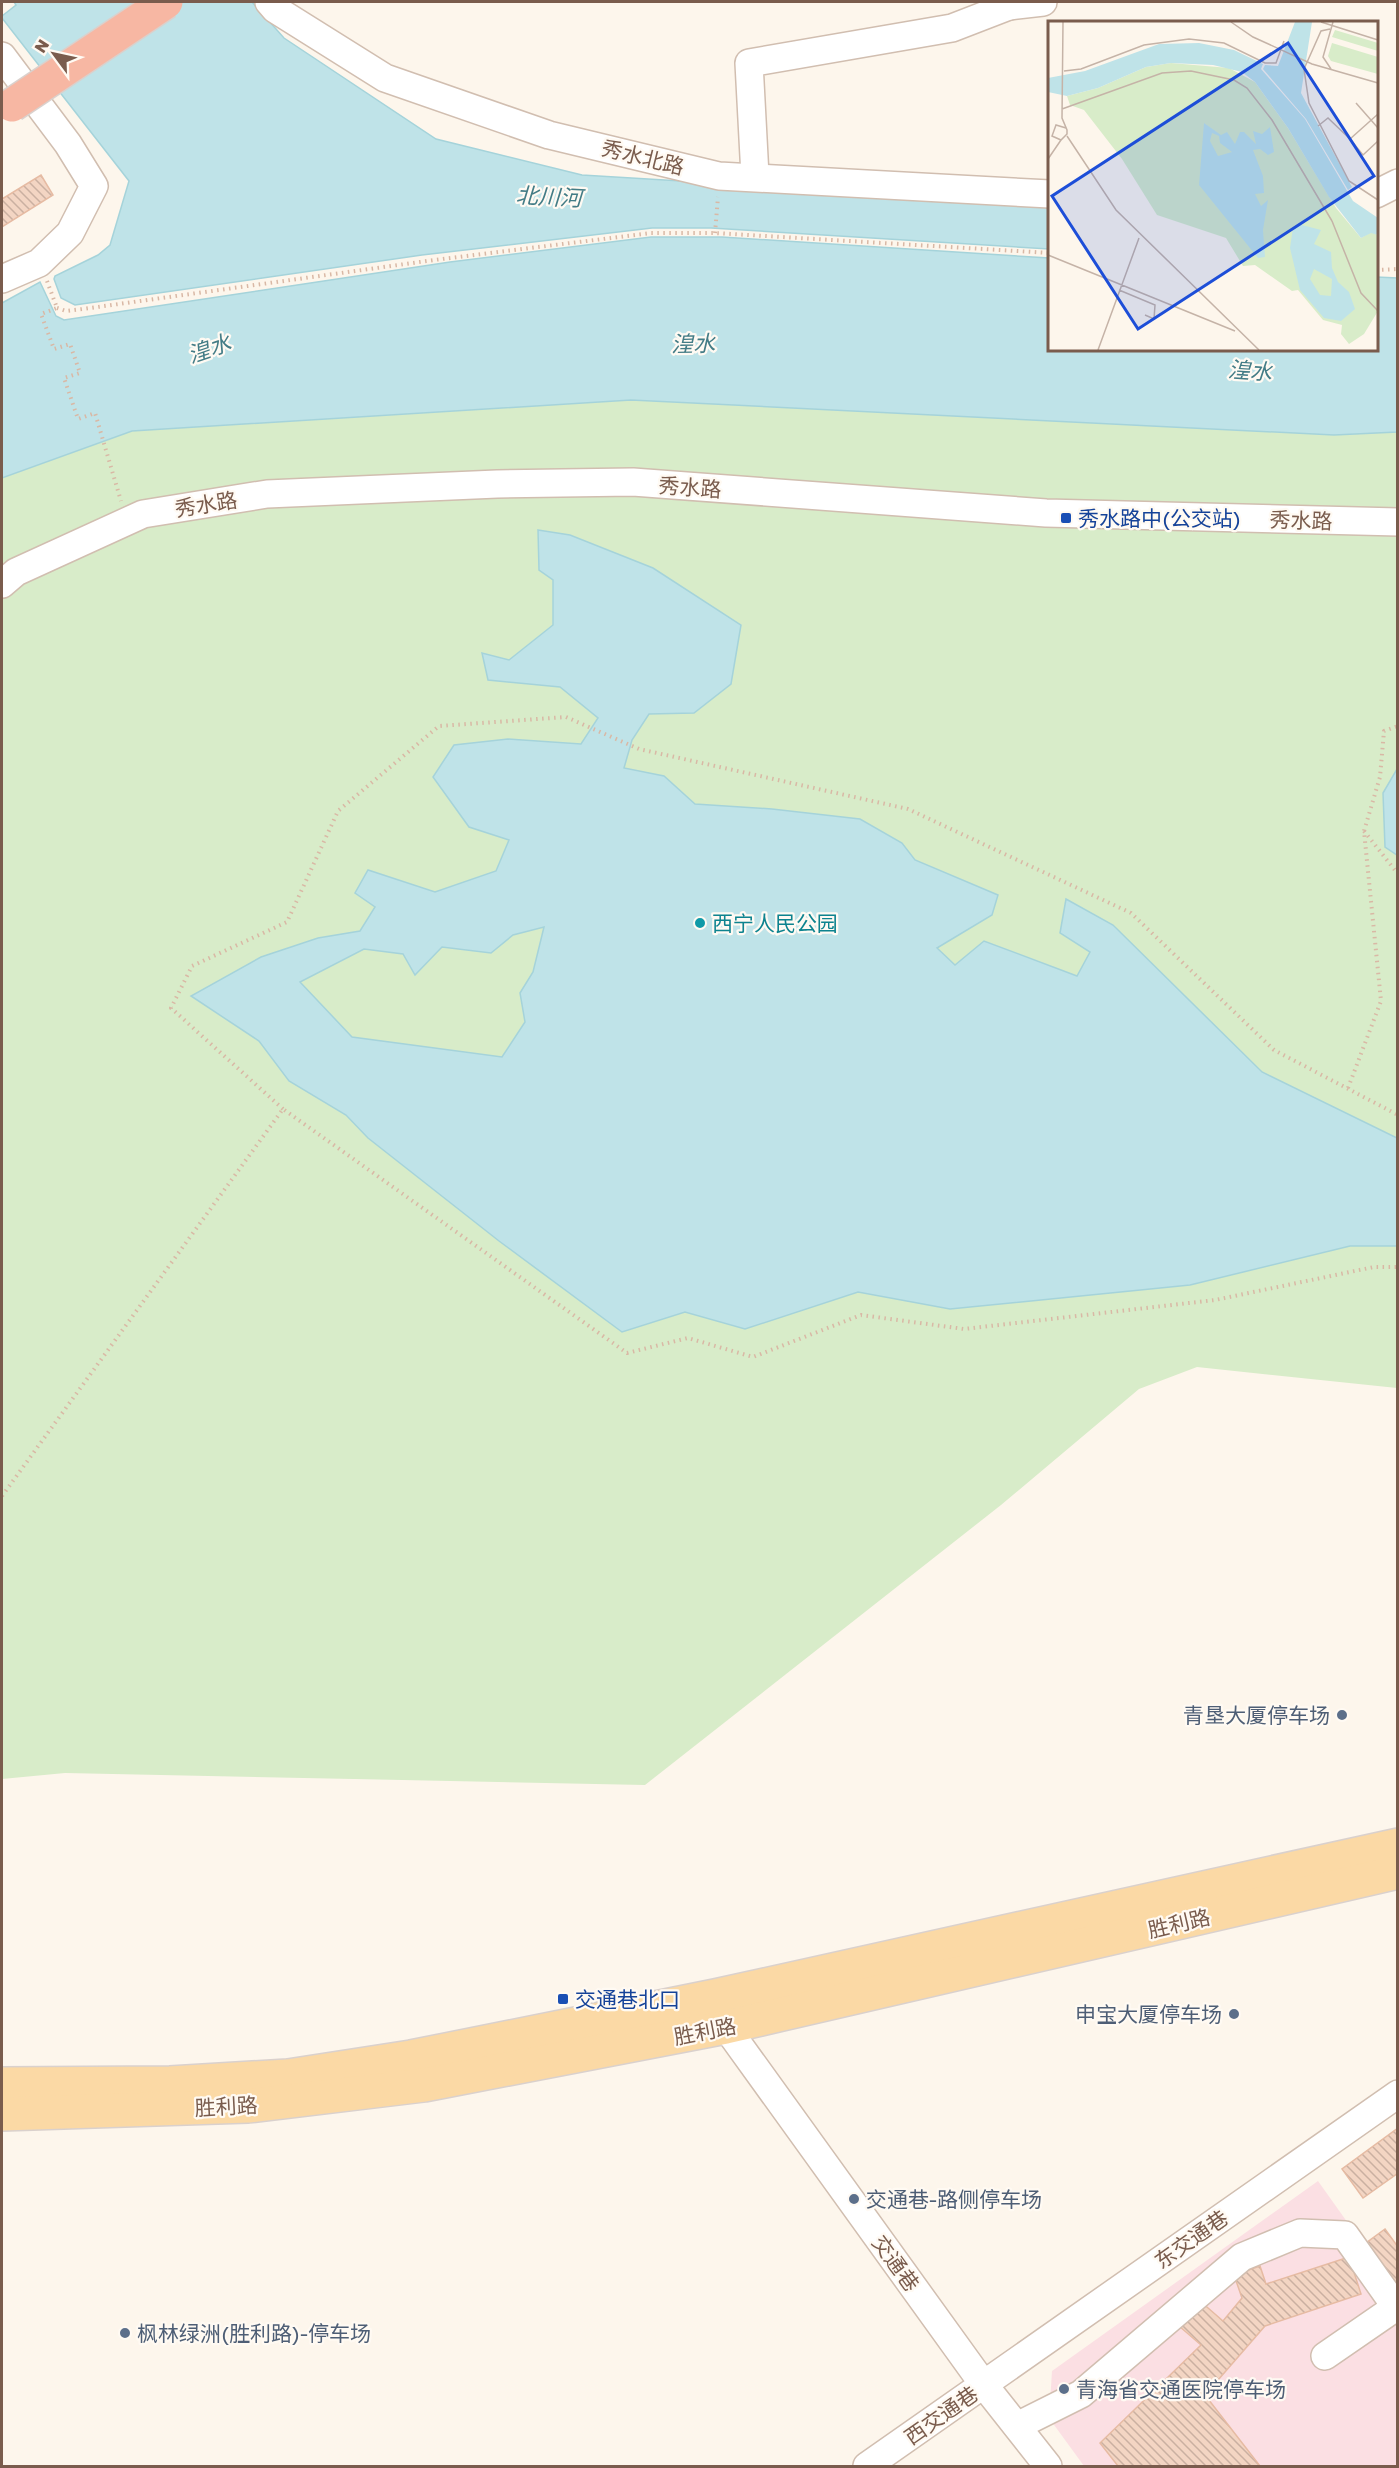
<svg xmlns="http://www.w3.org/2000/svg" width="1399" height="2468" font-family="'Golos Text','Noto Sans SC',sans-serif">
<defs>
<pattern id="building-back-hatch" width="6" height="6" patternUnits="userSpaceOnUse" patternTransform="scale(1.5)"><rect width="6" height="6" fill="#f3d5c3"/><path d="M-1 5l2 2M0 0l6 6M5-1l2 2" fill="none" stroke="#cab0a1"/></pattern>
</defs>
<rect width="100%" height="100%" fill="#fdf6ec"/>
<polygon fill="#fbdfe3" points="1318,2181 1397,2292 1397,2466 1084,2466 1049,2418 1052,2371"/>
<polygon fill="#d8ecc9" points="631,400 1334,435 1397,432 1397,1388 1197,1367 1139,1389 1001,1505 645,1785 65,1773 2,1779 2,478 132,431"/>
<g fill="#bfe3e8" stroke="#a5d3da" stroke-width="1.5" fill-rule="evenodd">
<polygon points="14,2 252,2 284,38 436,139 582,175 1049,203 1049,249 711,228 652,228 422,255 75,305 61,298 54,279 55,276 98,255 110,245 129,181 2,18 2,16 16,5"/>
<polygon points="651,237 722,237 1049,258 1050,350 1376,350 1377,277 1397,278 1397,432 1334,435 631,400 132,431 2,478 2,303 40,282 56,316 64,320 450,262"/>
<path d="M 538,530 L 570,535 L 653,568 L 741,625 L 731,684 L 694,713 L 649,714 L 632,740 L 624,768 L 664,776 L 695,804 L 772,809 L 860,819 L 902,843 L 915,860 L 998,895 L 992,915 L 937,948 L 955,965 L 984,941 L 1077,976 L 1090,952 L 1060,933 L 1066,899 L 1113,925 L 1262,1072 L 1397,1138 L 1397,1246 L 1350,1246 L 1190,1285 L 950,1309 L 858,1292 L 745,1329 L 685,1312 L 622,1332 L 499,1241 L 368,1138 L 346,1115 L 289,1081 L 259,1041 L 191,996 L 261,957 L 318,938 L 360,931 L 375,907 L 355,893 L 368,870 L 435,892 L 496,871 L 509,840 L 469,827 L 433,777 L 454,745 L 508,739 L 581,744 L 598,718 L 560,687 L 488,680 L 482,653 L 509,660 L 553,625 L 553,580 L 539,570 ZM 544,927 L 533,972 L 520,993 L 525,1022 L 502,1057 L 352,1037 L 300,982 L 364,949 L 403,954 L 415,975 L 442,947 L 491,953 L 513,935 Z"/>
<polygon points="1397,769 1397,855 1385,847 1383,793"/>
</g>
<g fill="url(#building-back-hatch)" stroke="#e6bba3" stroke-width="1.5">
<polygon points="41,175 53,195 2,227 2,199"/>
<polygon points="1398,2128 1398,2173 1363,2198 1342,2169"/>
<polygon points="1385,2229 1398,2247 1398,2287 1366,2243"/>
<polygon points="1349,2257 1361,2294 1265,2326 1205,2395 1260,2466 1118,2466 1100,2443 1201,2345 1179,2326 1200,2301 1223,2321 1242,2298 1234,2275 1260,2266 1266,2284"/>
</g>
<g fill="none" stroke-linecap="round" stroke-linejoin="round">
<g stroke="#d1beb0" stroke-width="30">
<g id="minor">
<polyline points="269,2 275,9 385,78 549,135 719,176 1050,194"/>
<polyline points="1009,2 1009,6 1043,2"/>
<polyline points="2,56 68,144 94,186 70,233 39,263 2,279"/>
<polyline points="755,176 749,63 952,28 1009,6"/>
<polyline points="1376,194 1398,183"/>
<polyline points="2,584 16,572 143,514 267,494 497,484 633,482 1046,513 1398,522"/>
<polyline points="726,2027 984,2385 1048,2466"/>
<polyline points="1017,2426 1081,2394 1242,2257 1300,2233 1345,2235 1396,2307 1325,2356"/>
<polyline points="867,2466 1398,2094"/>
</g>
</g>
<g stroke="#dad1cd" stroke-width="36">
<g id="major">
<polyline points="2,2084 170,2083 288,2076 411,2057 715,1996 1398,1845"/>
<polyline points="2,2114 248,2106 424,2085 726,2027 1398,1872"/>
</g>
</g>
<g stroke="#d9b8a5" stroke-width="4" stroke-dasharray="1.5 4.5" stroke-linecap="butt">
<polyline points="715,233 718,197"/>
<polyline points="1376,270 1398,269"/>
<polyline points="47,281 57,308 41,314 54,349 70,344 80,373 64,378 78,419 95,413 121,501"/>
<polyline points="57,308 66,311 83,309 434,260 651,233 715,233 1050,253"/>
<polyline points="1364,831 1398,874"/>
<polyline points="1348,1088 1381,1001 1364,831 1380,777 1384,731 1398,726"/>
<polyline points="283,1109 171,1008 192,966 287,922 338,811 439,726 566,717 639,749 908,809 1131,913 1274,1050 1398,1115"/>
<polyline points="2,1496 283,1109 627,1353 688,1338 753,1357 861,1315 964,1329 1215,1300 1374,1267 1398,1267"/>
</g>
<use href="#minor" stroke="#fff" stroke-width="27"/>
<use href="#major" stroke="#fbd9a5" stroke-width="33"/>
<g stroke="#dad1cd" stroke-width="36" stroke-linecap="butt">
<polyline id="highway-bridge" points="12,105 166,2"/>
</g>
<use href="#highway-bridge" stroke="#f7b7a3" stroke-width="33"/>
</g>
<g fill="#1a4fb4" stroke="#fffaf3" stroke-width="2">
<rect x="1060" y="512" width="12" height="12" rx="3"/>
<rect x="557" y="1993" width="12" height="12" rx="3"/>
</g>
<circle fill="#0f9aa8" stroke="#fffaf3" stroke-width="2" cx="700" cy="923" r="6"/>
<g fill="#5c6f8a" stroke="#fffaf3" stroke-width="2">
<circle cx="1342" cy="1715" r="6"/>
<circle cx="1234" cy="2014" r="6"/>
<circle cx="854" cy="2199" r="6"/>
<circle cx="125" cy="2333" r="6"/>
<circle cx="1064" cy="2389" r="6"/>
</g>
<g text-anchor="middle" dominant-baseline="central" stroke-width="4.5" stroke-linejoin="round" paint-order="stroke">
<g font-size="21" fill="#7a5c4d" stroke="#fffaf3">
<text transform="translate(643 157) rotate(14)">秀水北路</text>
<text transform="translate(690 487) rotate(4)">秀水路</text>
<text transform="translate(206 504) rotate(-9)">秀水路</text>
<text transform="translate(1301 520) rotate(2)">秀水路</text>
<text transform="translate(1179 1923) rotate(-13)">胜利路</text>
<text transform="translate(705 2031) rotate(-11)">胜利路</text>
<text transform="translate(226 2106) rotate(-3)">胜利路</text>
<text transform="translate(1191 2239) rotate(-35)">东交通巷</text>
<text transform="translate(896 2263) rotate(54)">交通巷</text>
<text transform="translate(941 2415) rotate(-35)">西交通巷</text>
</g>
<g font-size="21" fill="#164399" stroke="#fffaf3" text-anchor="start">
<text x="1078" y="518">秀水路中(公交站)</text>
<text x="575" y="1999">交通巷北口</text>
</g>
<g font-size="21" fill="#0d838f" stroke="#fffaf3" text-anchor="start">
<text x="712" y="923">西宁人民公园</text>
</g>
<g font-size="21" fill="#4e5e75" stroke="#fffaf3" text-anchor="start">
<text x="1330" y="1715" text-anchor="end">青垦大厦停车场</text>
<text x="1222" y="2014" text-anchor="end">申宝大厦停车场</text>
<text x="866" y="2199">交通巷-路侧停车场</text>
<text x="137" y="2333">枫林绿洲(胜利路)-停车场</text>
<text x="1076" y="2389">青海省交通医院停车场</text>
</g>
<g font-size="22" font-style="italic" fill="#437c86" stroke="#fffaf3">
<text transform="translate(549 196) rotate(3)">北川河</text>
<text transform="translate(693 343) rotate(-1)">湟水</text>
<text transform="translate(209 348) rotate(-19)">湟水</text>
<text transform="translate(1250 370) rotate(4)">湟水</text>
</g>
</g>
<g transform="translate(1048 21)">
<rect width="330" height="330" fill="#fdf6ec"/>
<path d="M 287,9 L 330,22 L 330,30 L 284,16 ZM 284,22 L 330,36 L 330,53 L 283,40 L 280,35 Z" fill="#d8ecc9"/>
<path d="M 123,42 L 181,47 L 207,61 L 240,107 L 288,187 L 313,217 L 323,211 L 330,214 L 330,290 L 316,313 L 301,323 L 293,313 L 294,304 L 275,299 L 250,269 L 244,270 L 207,244 L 195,245 L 178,217 L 109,194 L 74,138 L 36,89 L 22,84 L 19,75 L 50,67 L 98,46 Z" fill="#d8ecc9"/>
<path d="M 247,1 L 264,1 L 253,72 L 304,166 L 300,169 L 258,98 L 215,48 L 217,44 L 230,45 ZM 151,22 L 186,29 L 215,43 L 213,48 L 257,98 L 305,180 L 330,197 L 330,214 L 323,212 L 313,217 L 281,176 L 240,107 L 207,61 L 194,51 L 165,44 L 123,42 L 98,46 L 50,67 L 19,75 L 0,71 L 0,57 L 37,50 L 111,23 ZM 156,102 L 173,114 L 179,111 L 187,123 L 192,111 L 196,111 L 208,123 L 205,110 L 214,113 L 222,106 L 226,131 L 220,134 L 212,128 L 205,129 L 215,155 L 216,172 L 207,173 L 213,185 L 220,179 L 215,209 L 217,236 L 210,237 L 151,164 ZM 164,112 L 171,115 L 172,122 L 184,131 L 170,135 L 162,120 ZM 250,203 L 273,209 L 266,223 L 283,231 L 284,247 L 290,261 L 301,271 L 307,288 L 293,300 L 276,297 L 252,269 L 242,227 L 245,207 ZM 266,248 L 284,258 L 283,275 L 272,274 L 262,258 Z" fill="#bfe3e8" fill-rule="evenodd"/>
<path fill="none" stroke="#c5b3a7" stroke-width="1.5" d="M 15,1 L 14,97 L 19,109 L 19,113 L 13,119 L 4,115 L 8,104 L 18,107M 183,1 L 205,16 L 264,43 L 330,62M 273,1 L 330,19M 282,8 L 273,10 L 256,48 L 261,82 L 301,160 L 330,179M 283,48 L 275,36 L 285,1M 16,50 L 33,48 L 96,24 L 141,18 L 176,22 L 217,42 L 228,42 L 236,20M 308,82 L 330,107M 14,88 L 114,52 L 143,50 L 186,59 L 199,67 L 224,99 L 284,200M 330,93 L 302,118 L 315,134 L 330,120M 270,105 L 280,97 L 302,118M 19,115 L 68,189 L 211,329M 0,138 L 13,119M 284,200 L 313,272 L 330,290M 0,234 L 187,310M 71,269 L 107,284 L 106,298 L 97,294M 50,329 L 91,217"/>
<path fill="#1d4ed8" fill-opacity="0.15" stroke="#1d4ed8" stroke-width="3" d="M 240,22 L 326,155 L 90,308 L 4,175 Z"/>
<rect width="330" height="330" fill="none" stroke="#7a5c4d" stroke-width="3"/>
</g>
<rect width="1399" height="2468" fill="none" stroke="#7a5c4d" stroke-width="6"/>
<g transform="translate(54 54) rotate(303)" stroke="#fffaf3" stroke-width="4.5" paint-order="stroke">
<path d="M0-4.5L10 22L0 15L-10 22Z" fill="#7a5c4d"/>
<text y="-9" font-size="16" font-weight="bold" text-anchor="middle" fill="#7a5c4d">N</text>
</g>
</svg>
